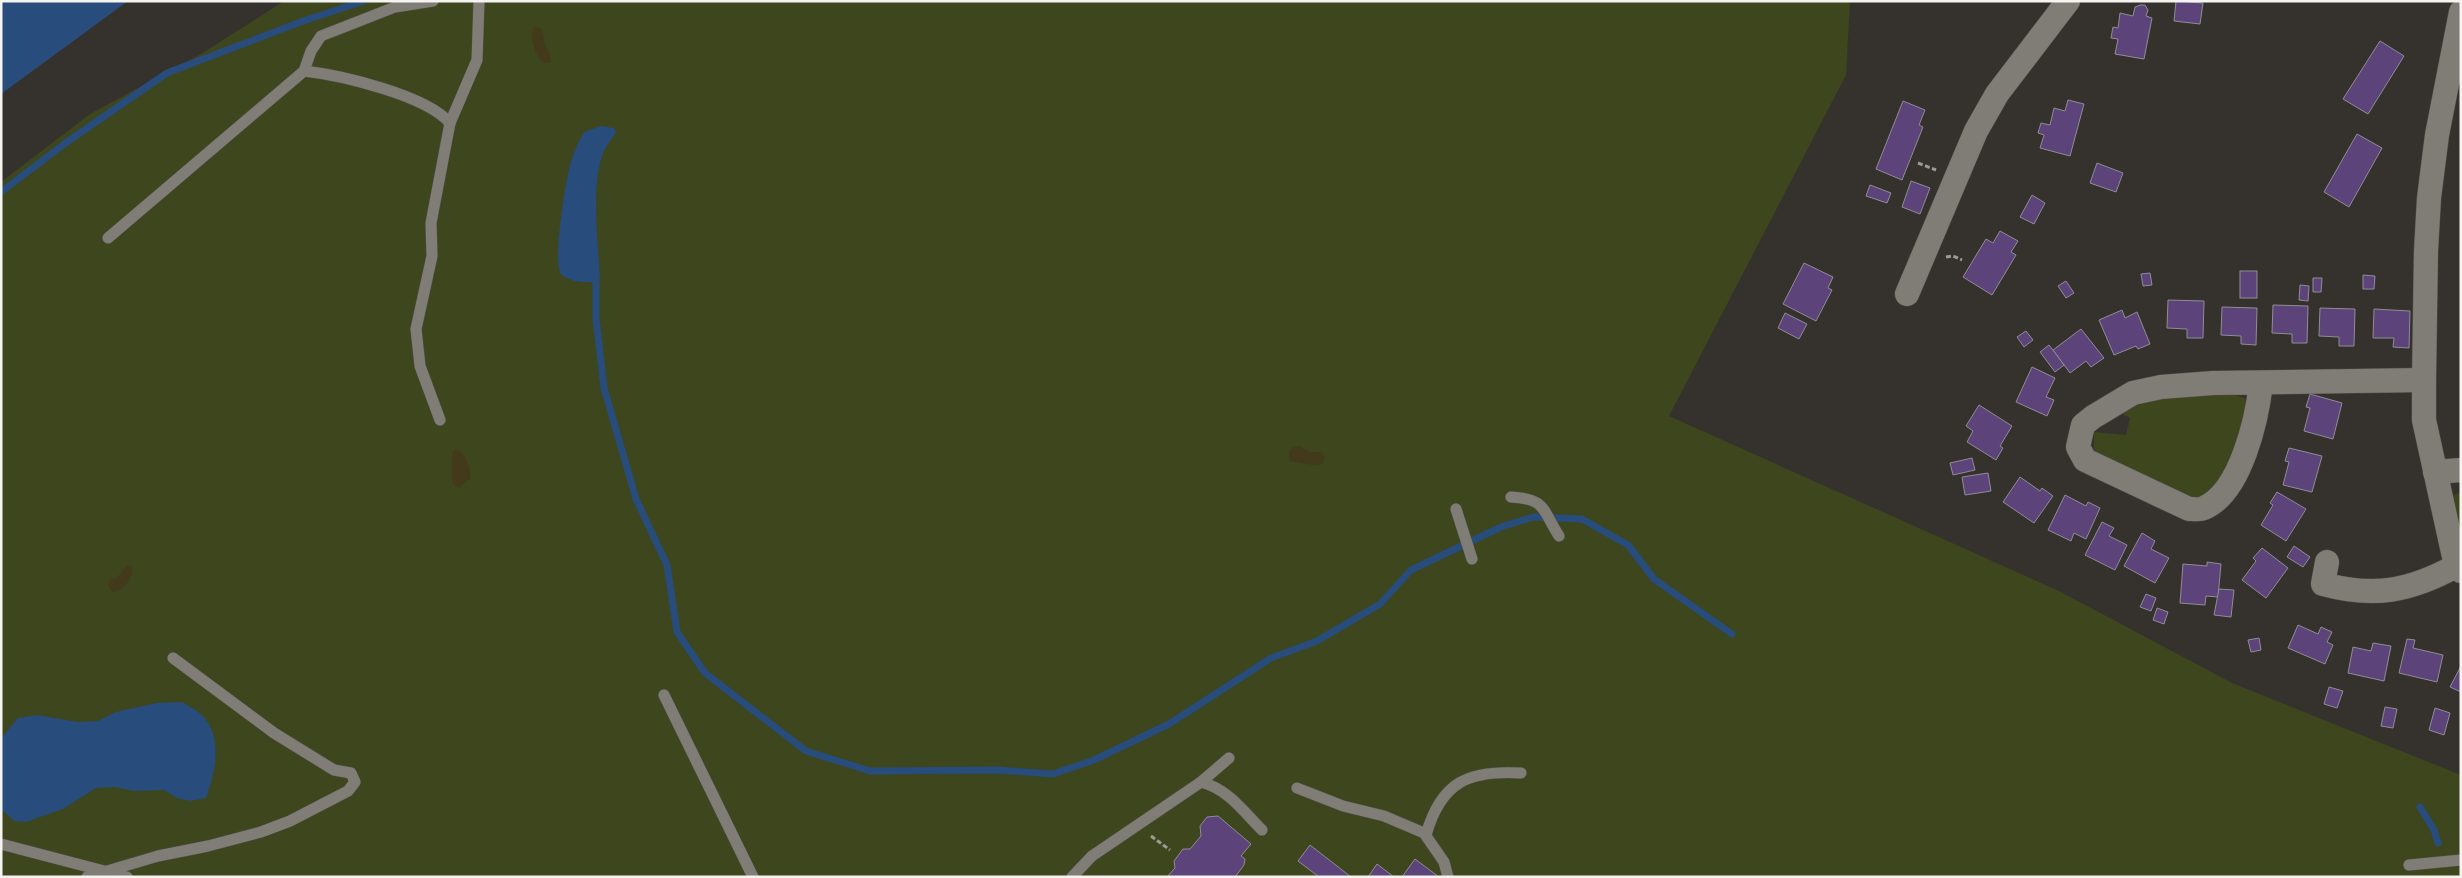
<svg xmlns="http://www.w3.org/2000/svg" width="2462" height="878" font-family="Georgia,serif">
<rect width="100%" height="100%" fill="#35322d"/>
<g fill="#3e461e">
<polygon points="284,1 1850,1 1846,75 1669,416 2059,591 2232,683 2461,775 2461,877 1,877 1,182 90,114 201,54"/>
<path d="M 2171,395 L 2235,395 L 2244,398 L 2247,401 C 2240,437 2232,483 2195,499 L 2098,455 L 2094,449 L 2094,432 L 2126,435 L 2130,418 L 2124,415 L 2124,411 L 2134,405 Z"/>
<polygon points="2461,492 2461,545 2452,496"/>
</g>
<g fill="#423a1a">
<path d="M 534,27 L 541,28 C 544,34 543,40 545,46 C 548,52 551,53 551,62 L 543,63 C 536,56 528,35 534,27 Z"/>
<polygon points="1300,446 1310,452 1322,452 1325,457 1322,464 1314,465 1289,461 1289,452 1293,447"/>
<path d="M 457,449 C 466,456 470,466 470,478 L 459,488 L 452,483 L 452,453 Z"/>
<path d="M 131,565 C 136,576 123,591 113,592 L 108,586 L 109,580 L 117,578 L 126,566 Z"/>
</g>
<g fill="#284c7b">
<polygon points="1,1 128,1 1,94"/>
<path d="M 601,126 L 614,128 L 616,132 C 613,138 608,143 605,149 C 590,179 598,243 600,278 L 596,282 C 586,283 570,282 562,275 C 551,267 566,180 570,165 C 573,153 578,143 584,132 Z"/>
<path d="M 182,702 C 188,706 197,710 202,715 C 224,738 215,773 206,798 L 190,801 L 177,798 L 164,790 L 134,791 L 115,787 L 96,788 L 63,809 L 26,822 L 14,821 L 1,809 L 1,738 L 18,718 L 37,715 L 78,722 L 98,721 L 116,712 L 156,703 Z"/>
</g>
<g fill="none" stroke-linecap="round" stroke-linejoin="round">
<g stroke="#284c7b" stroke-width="7">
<polyline points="1,192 67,142 167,73 303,21 364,1"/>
<polyline points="596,282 596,318 604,388 636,499 667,565 677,632 705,673 806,751 870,771 997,770 1053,774 1094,760 1169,724 1271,658 1317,641 1380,604 1411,570 1501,527 1533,517 1582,519 1628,545 1654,579 1732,634"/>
<polyline points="2420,807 2434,830 2438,843"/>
</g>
</g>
<g fill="#5c447a" stroke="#8f8d94">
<polygon points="2176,1 2203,3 2200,24 2174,21"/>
<polygon points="2140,5 2145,5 2148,10 2146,16 2152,18 2144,59 2115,54 2118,39 2111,38 2113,27 2118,28 2120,13 2133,16 2135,7"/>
<polygon points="2380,41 2404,56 2368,114 2343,99"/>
<polygon points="2068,100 2084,104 2070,156 2040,148 2044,135 2038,133 2041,123 2050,125 2054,108 2065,111"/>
<polygon points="1903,101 1925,110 1919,125 1923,127 1902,180 1876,169"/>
<polygon points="2357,134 2382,148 2349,207 2324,192"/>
<polygon points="2097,163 2123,173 2116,192 2090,183"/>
<polygon points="1911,181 1930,188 1920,214 1902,207"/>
<polygon points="1870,185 1891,193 1887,203 1866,196"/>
<polygon points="2032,195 2045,203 2034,224 2020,217"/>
<polygon points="2000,231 2018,241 2011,252 2016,255 1992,295 1963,277 1986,239 1993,243"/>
<polygon points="1804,263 1833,277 1828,288 1832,290 1816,321 1783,304"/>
<rect x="2240" y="271" width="17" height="27"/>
<polygon points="2150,273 2152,285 2143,286 2141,274"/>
<polygon points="2363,275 2375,276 2374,289 2363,289"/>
<polygon points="2313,278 2322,278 2321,292 2313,292"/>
<polygon points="2066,281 2074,293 2066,298 2058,286"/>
<polygon points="2300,285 2309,286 2308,301 2299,300"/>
<polygon points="2168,300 2204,301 2203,338 2187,338 2187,329 2167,328"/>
<polygon points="2273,305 2308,306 2307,343 2292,343 2292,334 2272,333"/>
<polygon points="2222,307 2257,308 2256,345 2241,344 2241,336 2221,335"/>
<polygon points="2320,308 2355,309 2354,346 2339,346 2339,337 2319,336"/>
<polygon points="2374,309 2410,311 2409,348 2393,347 2394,338 2373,338"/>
<polygon points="2122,310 2125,318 2137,312 2150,344 2138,349 2136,346 2114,355 2099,320"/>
<polygon points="1785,313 1807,324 1799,339 1778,328"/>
<polygon points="2081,329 2104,358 2091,367 2086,361 2070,373 2053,350"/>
<polygon points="2026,331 2033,340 2024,347 2017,337"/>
<polygon points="2049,345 2064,365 2055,372 2040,352"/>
<polygon points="2032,367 2055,378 2046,397 2054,400 2047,416 2016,402"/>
<polygon points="2310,394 2342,403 2333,439 2304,431 2310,408 2306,407"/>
<polygon points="1979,405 2012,426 2000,446 2003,448 1996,460 1967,442 1973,431 1966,426"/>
<polygon points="2289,448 2322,456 2312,492 2283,485 2289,462 2285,461"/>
<polygon points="1972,458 1975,470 1953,475 1950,463"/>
<polygon points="1988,473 1991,491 1965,495 1962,477"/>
<polygon points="2020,477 2040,491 2042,488 2053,496 2034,523 2003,502"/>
<polygon points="2277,492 2306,509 2286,541 2261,525 2273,505 2270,503"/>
<polygon points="2065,495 2086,506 2088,502 2100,508 2086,539 2074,533 2071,541 2048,530"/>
<polygon points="2102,522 2114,528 2109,536 2127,545 2115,570 2085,555"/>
<polygon points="2142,533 2155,541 2151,549 2169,558 2155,583 2124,566"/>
<polygon points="2294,546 2310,557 2303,567 2287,557"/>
<polygon points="2262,548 2288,568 2266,598 2242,580 2256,561 2253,558"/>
<polygon points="2207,562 2221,564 2218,597 2206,596 2205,605 2180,603 2183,564 2207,566"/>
<polygon points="2219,589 2234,590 2231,617 2214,615"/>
<polygon points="2146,594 2156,598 2151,611 2140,607"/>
<polygon points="2157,608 2168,612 2164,624 2153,620"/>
<polygon points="2298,625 2318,634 2321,627 2332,632 2327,642 2333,645 2325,664 2288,648"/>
<polygon points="2259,638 2261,650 2251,652 2248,640"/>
<polygon points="2407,639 2415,640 2413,648 2443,655 2437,682 2399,673"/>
<polygon points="2373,643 2391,646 2384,681 2348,673 2353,647 2371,651"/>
<polygon points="2461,666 2461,692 2450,687"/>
<polygon points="2329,687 2343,691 2337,708 2324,704"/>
<polygon points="2385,707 2397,709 2393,728 2381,726"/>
<polygon points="2435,708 2450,713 2444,735 2429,730"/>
<polygon points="1218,816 1251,844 1241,856 1245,859 1244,865 1235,877 1167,877 1175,868 1174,861 1183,849 1190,849 1201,836 1200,826 1207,817"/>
<polygon points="1310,845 1351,877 1319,877 1298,861"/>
<polygon points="1415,859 1439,877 1402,877"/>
<polygon points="1377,864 1394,877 1368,877"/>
</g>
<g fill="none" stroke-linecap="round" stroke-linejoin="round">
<g stroke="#514e4a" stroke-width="12">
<g id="service">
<path d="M 304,71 C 340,75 426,95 450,123"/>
<polyline points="108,238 304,71 311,51 321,36 395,7 433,1"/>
<polyline points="440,420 420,366 416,329 432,256 431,223 450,123 477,60 479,1"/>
<path d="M 1511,497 C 1547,499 1542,510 1559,536"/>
<polyline points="1456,509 1472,559"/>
<polyline points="664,695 753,877"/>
<path d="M 1201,782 C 1228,789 1243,811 1262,830"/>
<polyline points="1297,788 1343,806 1384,816 1424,833 1444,862 1448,877"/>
<path d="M 1426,835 C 1441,782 1468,770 1521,773"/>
<polyline points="1,844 127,877"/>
<polyline points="2409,865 2461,860"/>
<polyline points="87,877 158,856 208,846 261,832 290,821 348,791 355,782 351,773 334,770 274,733 173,658"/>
<polyline points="1072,877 1092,856 1201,782 1229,758"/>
</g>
</g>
<g stroke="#514e4a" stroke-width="25">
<g id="minor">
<polyline points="2461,12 2437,135 2429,198 2426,251 2424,380 2424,420 2456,566 2461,571"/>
<polyline points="1907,294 1976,131 1997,94 2068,1"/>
<path d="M 2261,383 C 2257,419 2241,492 2204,508 C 2200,510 2193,509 2189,509 L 2085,460 L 2078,447 L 2083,425 L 2093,417 L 2133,393 L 2161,387 L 2213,383 L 2424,380"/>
<polyline points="2435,472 2461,470"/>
<path d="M 2327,562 L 2323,584 C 2374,598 2410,591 2456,566"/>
</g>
</g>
<g stroke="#9d9b96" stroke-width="3" stroke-dasharray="5 2.5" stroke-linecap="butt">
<polyline points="1918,163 1936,170"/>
<polyline points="1946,257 1953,256 1962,260"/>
<polyline points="1151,836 1170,850"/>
</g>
<use href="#service" stroke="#807c76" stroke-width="11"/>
<use href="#minor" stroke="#807c76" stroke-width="24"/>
</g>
<rect width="2462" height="878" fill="none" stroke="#f6f4f0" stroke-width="5"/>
</svg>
